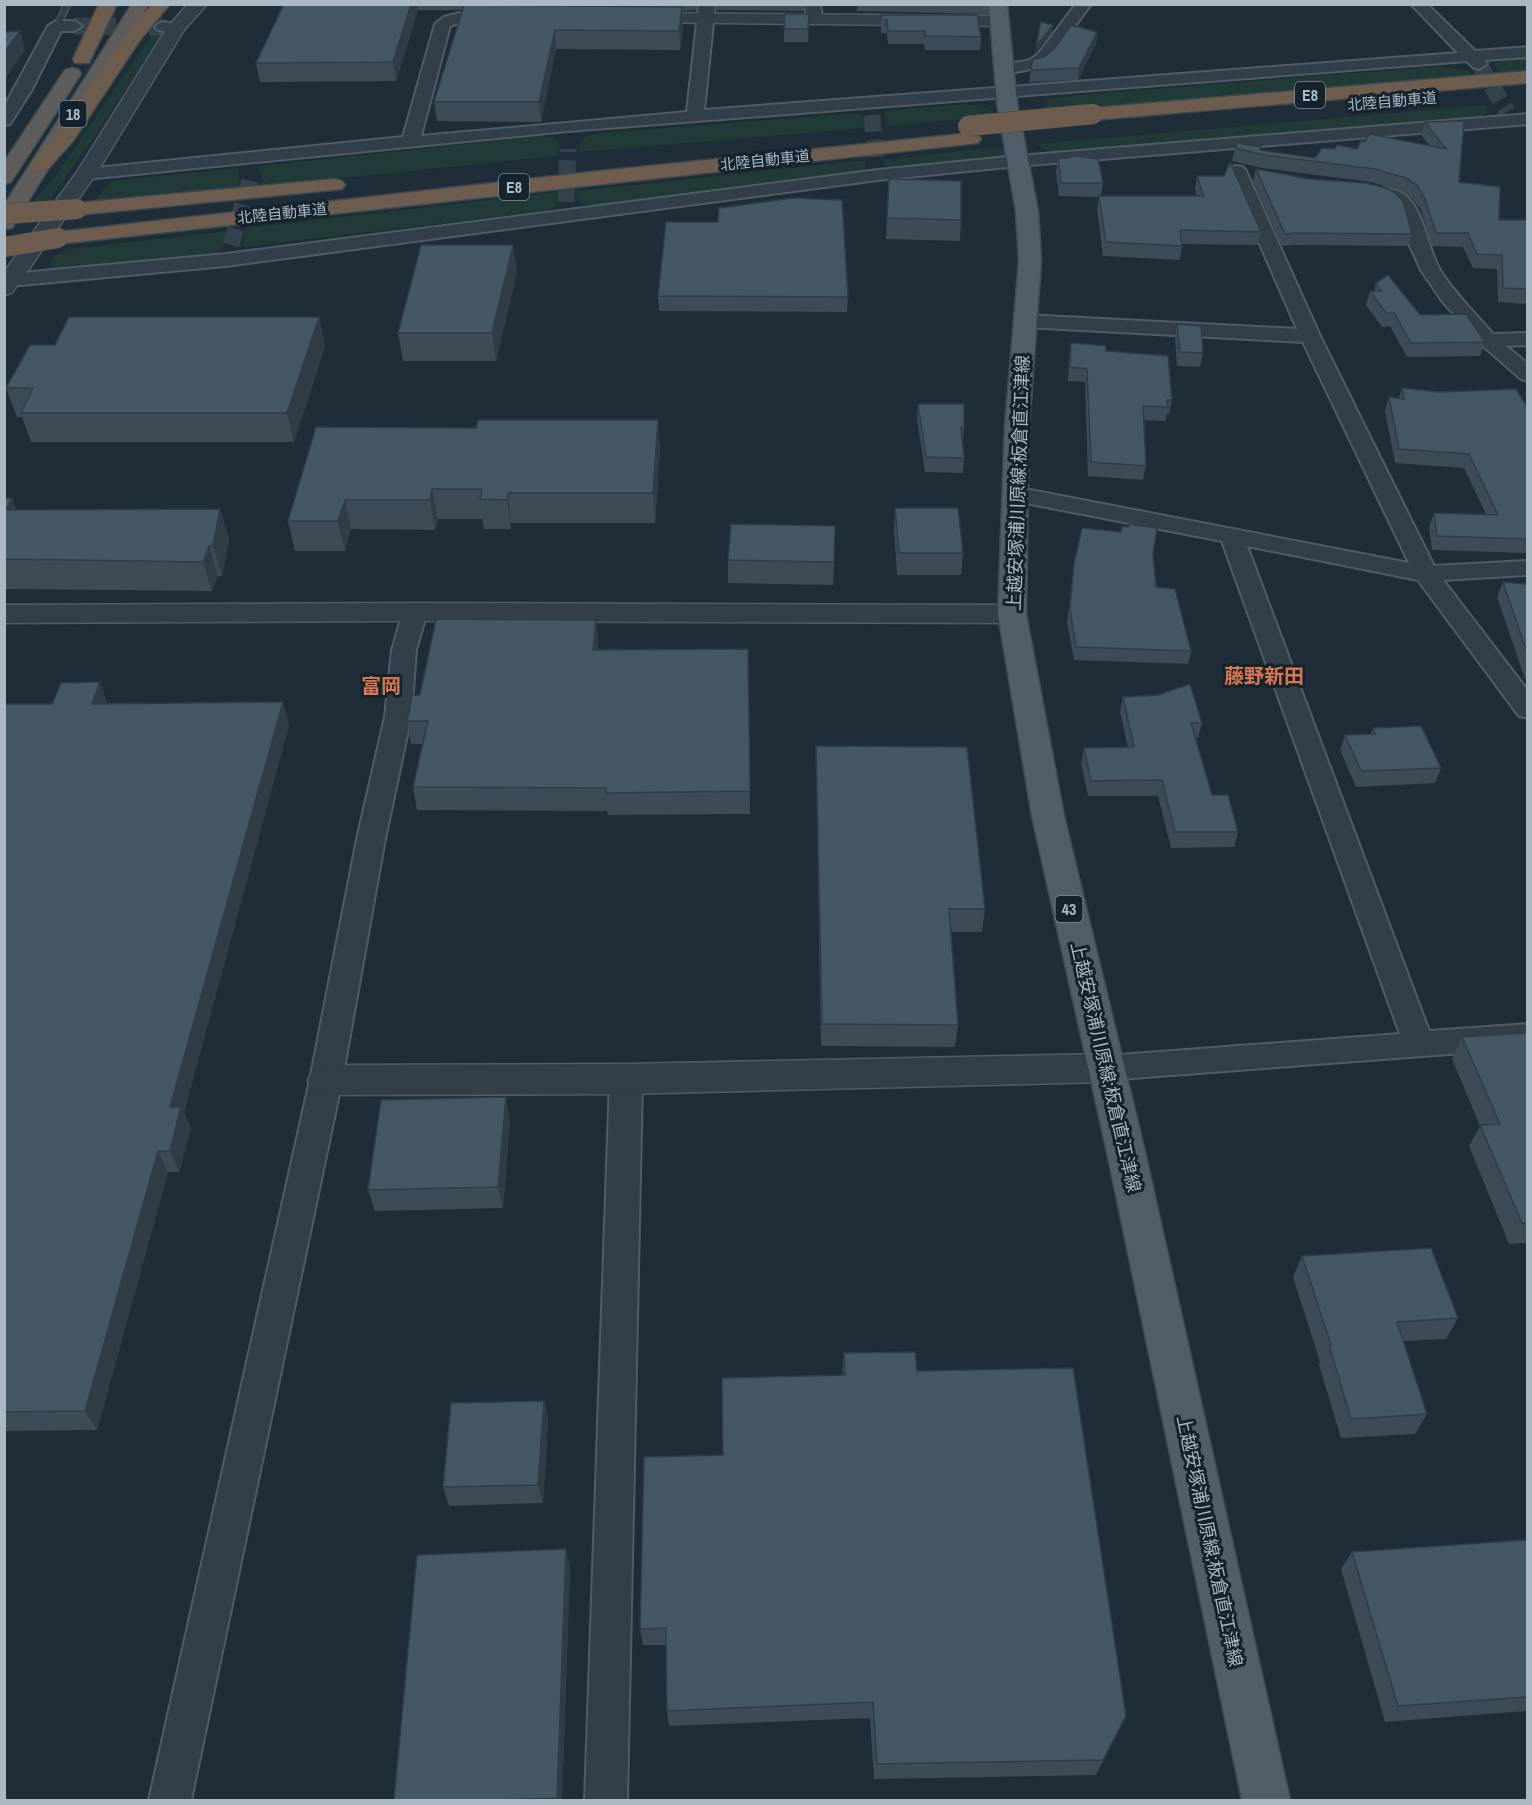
<svg xmlns="http://www.w3.org/2000/svg" width="1532" height="1805" font-family="'Archivo Narrow','Noto Sans JP',sans-serif">
<rect width="100%" height="100%" fill="#1e2d37"/>
<g fill="#213a38">
<polygon points="155,30 161,31 162,34 96,135 45,206 28,207 54,178"/>
<polygon points="1527,59 1527,71 1501,73 1495,67 1494,64 1504,60"/>
<polygon points="1441,66 1470,71 1471,76 1044,111 1048,99 1088,94"/>
<path d="M 964,104 C 977,105 989,107 999,116 L 887,126 L 885,111 Z"/>
<polygon points="1485,105 1488,112 1481,116 1274,136 1051,152 1036,144"/>
<path d="M 845,114 L 859,114 L 863,118 L 865,128 L 579,152 C 580,136 589,135 603,133 Z"/>
<polygon points="541,136 555,138 559,144 557,156 258,187 263,179 258,166"/>
<polygon points="985,148 1002,148 1006,156 999,159 896,169 885,166 884,160"/>
<polygon points="866,160 865,168 861,173 594,206 584,204 576,198 576,191"/>
<polygon points="238,168 240,181 238,190 93,203 110,182 118,180"/>
<polygon points="557,192 556,206 546,211 243,247 245,228"/>
<polygon points="226,231 222,247 217,253 49,271 54,255 72,249"/>
</g>
<g fill="none" stroke-linecap="round" stroke-linejoin="round">
<g stroke="#33424c" stroke-width="17" stroke-dasharray="17 8" stroke-linecap="butt">
<polyline points="74,26 163,27"/>
<polyline points="1479,64 1507,112"/>
<polyline points="872,115 876,165"/>
<polyline points="566,202 568,149"/>
<polyline points="231,245 250,180"/>
</g>
<g stroke="#4f5c66" stroke-width="2">
<polygon id="service" points="64,4 71,4 59,28 53,28"/>
</g>
<g stroke="#4f5c66" stroke-width="4">
<g id="minor">
<polygon points="699,4 715,4 704,110 1458,53 1411,4 1427,4 1475,51 1528,47 1528,57 1484,60 1487,64 1479,69 1473,67 1467,61 568,131 86,179 80,178 77,174 80,170 86,169 403,137 435,24 444,17 460,13 468,18 465,21 450,26 421,136 687,112"/>
<polygon points="804,4 820,4 822,18 819,21 809,21"/>
<polygon points="1076,4 1091,4 1051,59 1041,67 1005,74 999,72 997,69 999,66 1030,60 1039,53"/>
<polygon points="56,21 74,21 82,26 74,31 61,31 31,91 10,124 4,125 4,107 48,26"/>
<polygon points="163,22 181,25 184,28 176,33 158,30 155,27 158,24"/>
<polygon points="1528,114 1528,124 1018,166 878,180 226,266 10,286 4,284 4,276 10,274 226,254 878,170 1018,156"/>
<polygon points="1237,166 1243,167 1246,171 1320,336 1434,566 1528,561 1528,575 1443,580 1528,691 1528,718 1519,716 1418,580 1247,546 1429,1031 1528,1024 1528,1048 1106,1080 1095,1077 1091,1068 1095,1059 1106,1056 1400,1034 1222,541 1015,501 1007,499 1004,494 1007,489 1015,487 1409,563 1303,342 1025,327 1018,325 1015,321 1018,317 1025,315 1297,329 1228,171 1231,167"/>
<path d="M 1366,186 C 1377,188 1397,188 1406,196 C 1424,211 1427,247 1440,270 C 1455,294 1475,313 1493,334 L 1528,333 L 1528,345 L 1506,346 L 1528,364 L 1528,381 L 1521,379 L 1481,344 L 1442,301 L 1421,270 L 1410,246 L 1399,210 L 1391,201 L 1360,195 L 1357,191 L 1360,187 Z"/>
<polygon points="415,604 424,607 427,612 416,650 411,717 385,839 342,1080 191,1800 149,1800 310,1080 357,839 385,717 392,650 403,612 406,607"/>
<polygon points="626,1066 637,1070 642,1079 627,1800 585,1800 610,1079 615,1070"/>
</g>
</g>
<g stroke="#4f5c66" stroke-width="3">
<g id="tertiary">
<polygon points="188,4 207,4 184,30 96,174 12,293 4,295 4,272 77,172 167,28"/>
<polygon points="639,13 1000,16 1006,17 1009,21 1006,25 1000,26 633,22 630,18 633,14"/>
<polygon points="415,603 1012,605 1022,608 1026,614 1022,620 1012,623 415,621 4,623 4,605"/>
<polygon points="1106,1054 1119,1058 1124,1068 1119,1078 1106,1082 626,1094 326,1095 313,1090 308,1080 313,1070 326,1065 626,1064"/>
</g>
</g>
<g stroke="#3e4a54" stroke-width="3">
<polygon id="primary" points="989,4 1007,4 1017,103 1038,211 1041,261 1029,427 1026,614 1064,816 1145,1152 1290,1800 1242,1800 1107,1152 1032,816 998,614 1005,427 1019,261 1016,211 997,103"/>
</g>
<g stroke="#3c4952" stroke-width="3">
<g id="trunk">
<polygon points="132,4 149,4 15,223 12,228 4,229 4,205"/>
<polygon points="72,68 79,70 81,74 11,182 4,184 4,162 65,70"/>
</g>
</g>
<g stroke="#3c4952" stroke-width="3">
<g id="motorway">
<polygon points="99,4 117,4 89,63 75,63 73,59"/>
<path d="M 152,4 L 170,4 L 140,40 L 73,141 L 47,170 L 33,170 L 30,166 L 33,162 C 77,113 108,54 152,4 Z"/>
<polygon points="1528,71 1528,83 1093,120 1086,118 1083,114 1086,110 1093,108"/>
<polygon points="971,133 978,135 981,139 978,143 58,244 50,243 47,238 50,233 58,232 600,171"/>
<polygon points="335,179 342,181 345,185 342,189 77,215 70,213 66,209 70,205 77,203"/>
</g>
</g>
<use href="#service" fill="#323e48" fill-rule="evenodd"/>
<use href="#minor" fill="#323e48" fill-rule="evenodd"/>
<use href="#tertiary" fill="#323e48" fill-rule="evenodd"/>
<use href="#primary" fill="#4f5e68" fill-rule="evenodd"/>
<use href="#trunk" fill="#5e5d5b" fill-rule="evenodd"/>
<use href="#motorway" fill="#6e5c4e" fill-rule="evenodd"/>
<g stroke="#3c4952" stroke-width="21" stroke-linecap="butt">
<g id="motorway-bridge">
<polyline points="968,126 1093,114"/>
<polyline points="4,214 77,209"/>
<polyline points="4,247 58,238"/>
</g>
</g>
<use href="#motorway-bridge" stroke="#6e5c4e" stroke-width="20"/>
</g>
<g fill="#3c4b56">
<polygon points="284,4 488,4 487,6 504,6 504,4 593,4 593,6 611,7 611,4 698,4 696,10 682,11 683,26 680,50 556,49 541,122 437,121 434,102 462,10 418,10 396,81 260,82 256,63"/>
<polygon points="716,4 804,4 804,11 717,10"/>
<polygon points="857,4 988,4 988,14 857,11"/>
<polygon points="809,14 808,42 784,42 784,29"/>
<polygon points="881,15 981,37 980,50 925,50 924,44 888,44 887,33 881,33"/>
<polygon points="1097,32 1096,44 1078,80 1029,82 1031,70 1044,57"/>
<polygon points="1464,121 1459,182 1499,220 1527,220 1527,304 1498,302 1497,269 1473,268 1463,247 1432,246 1421,210 1413,199 1402,191 1371,182 1262,168 1232,161 1235,148 1261,150 1315,158 1357,149 1430,146 1421,135 1425,122"/>
<polygon points="1058,159 1103,183 1101,196 1197,196 1195,189 1197,176 1261,232 1258,245 1182,244 1180,260 1103,256 1097,209 1099,197 1059,196 1056,173"/>
<polygon points="1256,169 1412,234 1408,246 1294,245 1282,246 1253,181"/>
<polygon points="889,179 961,220 960,241 886,239"/>
<polygon points="513,245 517,272 496,361 403,361 398,333"/>
<polygon points="1376,283 1420,315 1485,342 1480,356 1407,357 1390,326 1382,327 1366,305 1370,291 1374,291"/>
<polygon points="658,296 848,297 847,312 659,311"/>
<polygon points="319,317 325,346 294,442 31,442 22,417 17,417 6,388 55,345"/>
<polygon points="1177,324 1203,353 1200,367 1177,366 1175,338"/>
<polygon points="1071,343 1106,351 1172,400 1169,414 1167,414 1165,421 1144,420 1146,466 1143,480 1088,476 1085,382 1068,381 1069,357"/>
<polygon points="1402,388 1527,407 1527,553 1432,550 1429,527 1434,513 1486,514 1464,468 1395,463 1385,411 1389,397 1399,398"/>
<polygon points="918,404 964,427 963,442 964,458 963,473 925,472 917,419"/>
<polygon points="316,427 660,449 655,523 511,523 511,529 484,529 482,519 438,519 435,530 351,529 345,551 295,551 288,521"/>
<polygon points="4,498 16,510 220,509 229,539 222,576 218,576 212,591 4,589"/>
<polygon points="895,508 963,553 961,575 897,575 894,530"/>
<polygon points="1153,554 1156,587 1191,651 1188,664 1074,660 1067,623 1074,564"/>
<polygon points="728,560 834,562 833,585 728,583"/>
<polygon points="1503,582 1527,584 1527,679 1525,679 1497,597"/>
<polygon points="596,620 598,642 598,650 748,649 750,814 608,815 607,811 417,810 413,787 422,744 411,744 407,721 420,695"/>
<polygon points="1123,697 1202,723 1198,738 1195,738 1212,795 1238,832 1234,847 1171,848 1158,796 1088,796 1081,763 1084,748 1128,747 1120,712"/>
<polygon points="4,704 108,704 289,725 184,1112 191,1128 179,1172 168,1172 97,1430 4,1431"/>
<polygon points="1373,728 1441,768 1435,783 1356,787 1340,750 1345,735 1371,734"/>
<polygon points="816,746 985,909 982,932 951,932 958,1025 955,1047 821,1046 816,769"/>
<polygon points="1527,1033 1527,1243 1509,1244 1469,1146 1480,1126 1452,1059 1462,1037"/>
<polygon points="510,1118 503,1208 375,1211 368,1190"/>
<polygon points="1302,1256 1458,1318 1446,1339 1403,1341 1427,1414 1415,1434 1341,1438 1319,1365 1320,1362 1293,1277"/>
<polygon points="844,1353 917,1371 1119,1731 1096,1775 874,1779 870,1718 669,1726 667,1711 666,1645 643,1645 640,1629 723,1455 842,1376"/>
<polygon points="544,1401 548,1420 543,1503 449,1506 443,1487"/>
<polygon points="1527,1540 1527,1711 1385,1722 1341,1569 1352,1552"/>
<polygon points="570,1567 562,1800 394,1800"/>
</g>
<g fill="#313d46">
<polygon points="411,4 417,4 418,10 396,81 393,62"/>
<polygon points="682,7 683,26 680,50 679,31"/>
<polygon points="1053,25 1052,32 1035,53 1036,46"/>
<polygon points="555,30 556,49 541,122 539,102"/>
<polygon points="20,31 25,50 4,81 4,53"/>
<polygon points="1097,32 1096,44 1078,80 1079,68"/>
<polygon points="513,245 517,272 496,361 492,333"/>
<polygon points="319,317 325,346 294,442 287,413"/>
<polygon points="658,420 660,449 655,523 653,493"/>
<polygon points="432,489 438,519 435,530 430,500"/>
<polygon points="508,493 511,523 511,529 507,500"/>
<polygon points="12,498 23,527 6,510"/>
<polygon points="345,500 351,529 345,551 338,521"/>
<polygon points="220,509 229,539 222,576 213,546"/>
<polygon points="209,546 218,576 212,591 203,562"/>
<polygon points="596,620 598,642 595,673 593,650"/>
<polygon points="100,682 108,705 92,704"/>
<polygon points="283,702 289,725 184,1112 191,1128 179,1172 170,1151 170,1107"/>
<polygon points="506,1097 510,1118 503,1208 498,1187"/>
<polygon points="158,1151 168,1172 97,1430 85,1411"/>
<polygon points="544,1401 548,1420 543,1503 538,1485"/>
<polygon points="566,1549 570,1567 562,1800 558,1800 557,1798"/>
</g>
<g fill="#465764" stroke="#313d46" stroke-width="1.5">
<polygon points="284,4 411,4 393,62 256,63"/>
<polygon points="464,5 682,7 679,31 555,30 539,102 434,102"/>
<polygon points="785,14 809,14 808,29 784,29"/>
<polygon points="881,15 977,15 981,37 925,36 925,31 888,31 887,20 882,20"/>
<polygon points="1041,22 1053,25 1036,46"/>
<polygon points="1071,25 1097,32 1079,68 1031,70 1033,59 1044,57 1054,49"/>
<polygon points="20,31 4,53 4,32"/>
<polygon points="1464,121 1459,182 1500,187 1499,220 1527,220 1527,289 1503,288 1502,255 1477,254 1468,233 1436,233 1424,197 1417,185 1406,178 1375,169 1265,155 1235,148 1237,143 1261,147 1260,150 1315,158 1322,148 1335,149 1337,145 1357,149 1361,141 1365,141 1370,134 1446,149 1425,122"/>
<polygon points="1077,156 1098,159 1103,183 1061,183 1058,159"/>
<polygon points="1230,162 1261,232 1180,230 1182,246 1106,242 1099,196 1204,196 1197,176 1224,176"/>
<polygon points="1256,169 1310,179 1366,183 1386,188 1394,192 1403,201 1412,234 1297,233 1285,234"/>
<polygon points="889,179 961,181 961,220 887,218"/>
<polygon points="793,198 842,200 848,297 658,296 666,222 718,222 719,208"/>
<polygon points="421,245 513,245 492,333 398,333"/>
<polygon points="1388,275 1420,315 1466,314 1485,342 1411,343 1394,313 1386,313 1370,291 1381,291 1376,283"/>
<polygon points="69,317 319,317 287,413 21,413 33,388 6,388 30,345 55,345"/>
<polygon points="1177,324 1201,326 1203,353 1180,352"/>
<polygon points="1071,343 1106,346 1106,351 1168,356 1172,400 1167,400 1168,407 1143,406 1146,466 1091,462 1087,369 1070,367"/>
<polygon points="1402,388 1440,392 1516,389 1527,407 1527,539 1437,536 1434,513 1498,515 1469,454 1399,449 1389,397 1404,399"/>
<polygon points="918,404 964,404 964,427 961,427 964,458 926,457"/>
<polygon points="478,420 658,420 653,493 508,493 507,500 480,499 482,489 432,489 430,500 345,500 338,521 288,521 316,427 476,428"/>
<polygon points="4,498 12,498 6,510 220,509 213,546 209,546 203,562 4,559"/>
<polygon points="895,508 958,508 963,553 899,553"/>
<polygon points="731,524 835,526 834,562 728,560"/>
<polygon points="1129,524 1157,528 1153,554 1156,587 1175,589 1191,651 1076,647 1070,609 1074,564 1082,528 1121,532 1122,526 1129,527"/>
<polygon points="1503,582 1527,584 1527,653"/>
<polygon points="436,619 596,620 593,650 748,649 750,791 606,793 606,788 413,787 428,721 407,721 412,695 420,695"/>
<polygon points="100,682 92,704 283,702 170,1107 181,1107 170,1151 158,1151 85,1411 4,1412 4,704 52,704 61,683"/>
<polygon points="1190,684 1202,723 1191,723 1212,795 1228,795 1238,832 1175,832 1162,780 1091,781 1084,748 1134,747 1123,697 1158,695"/>
<polygon points="1421,726 1441,768 1361,771 1345,735 1375,734 1373,728"/>
<polygon points="816,746 967,747 985,909 949,909 958,1025 822,1024"/>
<polygon points="1527,1033 1527,1223 1522,1223 1480,1125 1500,1124 1462,1037"/>
<polygon points="506,1097 498,1187 368,1190 381,1100"/>
<polygon points="1431,1248 1458,1318 1397,1322 1427,1414 1351,1419 1329,1345 1331,1345 1302,1256"/>
<polygon points="915,1352 917,1371 1073,1368 1126,1716 1103,1760 877,1764 873,1702 667,1711 666,1628 640,1629 644,1457 723,1455 722,1378 845,1375 844,1353"/>
<polygon points="544,1401 538,1485 443,1487 451,1403"/>
<polygon points="1527,1540 1527,1697 1398,1706 1352,1552"/>
<polygon points="566,1549 557,1798 499,1800 394,1800 417,1555"/>
</g>
<g text-anchor="middle" dominant-baseline="central" stroke-width="6" stroke-linejoin="round" paint-order="stroke">
<g font-size="15" fill="#abb9c5" stroke="#17232c">
<text transform="translate(1392 101) rotate(-5)">北陸自動車道</text>
<text transform="translate(765 160) rotate(-6)">北陸自動車道</text>
<text transform="translate(282 213) rotate(-6)">北陸自動車道</text>
</g>
<g fill="#17232c" stroke="#7f8c97" stroke-width="1.5">
<rect x="1295" y="82" width="30" height="26" rx="4.5"/>
<rect x="59.5" y="101" width="27" height="26" rx="4.5"/>
<rect x="499" y="174" width="30" height="26" rx="4.5"/>
<rect x="1055.5" y="896" width="27" height="26" rx="4.5"/>
</g>
<g font-size="16" font-weight="bold" fill="#abb9c5">
<text x="1310" y="95">E8</text>
<text x="73" y="114">18</text>
<text x="514" y="187">E8</text>
<text x="1069" y="909">43</text>
</g>
<g font-size="18" fill="#abb9c5" stroke="#17232c">
<text transform="translate(1018 483) rotate(-88)">上越安塚浦川原線;板倉直江津線</text>
<text transform="translate(1106 1067) rotate(77)">上越安塚浦川原線;板倉直江津線</text>
<text transform="translate(1210 1541) rotate(78)">上越安塚浦川原線;板倉直江津線</text>
</g>
<g font-size="20" font-weight="bold" fill="#d97652" stroke="#17232c">
<text x="1264" y="675">藤野新田</text>
<text x="381" y="685">富岡</text>
</g>
</g>
<rect width="1532" height="1805" fill="none" stroke="#abb9c5" stroke-width="12"/>
</svg>
